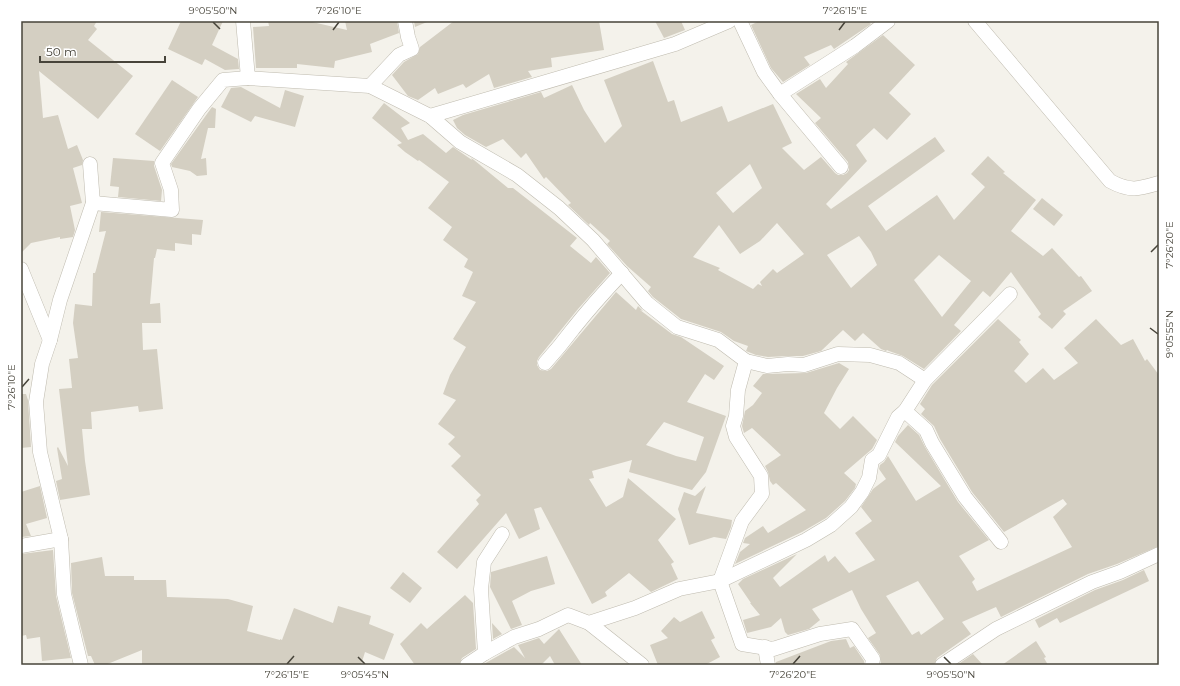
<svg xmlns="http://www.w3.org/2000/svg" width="1180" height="686" font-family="Montserrat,sans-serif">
<rect width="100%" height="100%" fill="#f4f2eb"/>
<g fill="#d4cfc2" fill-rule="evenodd">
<polygon points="21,21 97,21 94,26 97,29 88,40 133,76 98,119 39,71 43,118 58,115 68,149 77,145 83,160 82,165 73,168 82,203 70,206 75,230 73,237 60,239 60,237 31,243 21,253"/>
<polygon points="181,21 223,21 212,45 238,59 239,69 225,70 205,59 202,65 168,49"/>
<polygon points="268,21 308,21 347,30 345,21 397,21 399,33 370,44 372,52 335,61 334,68 297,64 297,68 256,68 253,27 269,26"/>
<polygon points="414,21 427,21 427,22 415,27"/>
<polygon points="454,21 599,21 604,50 551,58 552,67 528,71 532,77 494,88 489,74 466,88 463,84 438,94 435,88 418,100 408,96 392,75 404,62 418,54 420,47"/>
<polygon points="655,21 681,21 685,30 664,38"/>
<polygon points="759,21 868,21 871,24 834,49 831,45 804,57 810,65 783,82 771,68 751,25"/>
<path d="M 883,35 L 915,65 L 889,93 L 911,114 L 887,140 L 874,128 L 856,145 L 867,161 L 826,204 L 831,209 L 935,137 L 945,151 L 868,206 L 886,231 L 937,195 L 954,220 L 985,187 L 971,174 L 988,156 L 1005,172 L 1003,173 L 1036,200 L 1011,231 L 1043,256 L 1052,248 L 1079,277 L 1081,276 L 1092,291 L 1063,311 L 1066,314 L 1052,329 L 1038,317 L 1041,314 L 1011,272 L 990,297 L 983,291 L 954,325 L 961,331 L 924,369 L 903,356 L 889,351 L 887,350 L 886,351 L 881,349 L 863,333 L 855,341 L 843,330 L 821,351 L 803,356 L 787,356 L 768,357 L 756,355 L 746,351 L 748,346 L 734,341 L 721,332 L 681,319 L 653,297 L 648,291 L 651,287 L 627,266 L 607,244 L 610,241 L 590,223 L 589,225 L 568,205 L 571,203 L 546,177 L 544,179 L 526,153 L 521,158 L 503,139 L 486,147 L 465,135 L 457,128 L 453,120 L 463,115 L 541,92 L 544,98 L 572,85 L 584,110 L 605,143 L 622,126 L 604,80 L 653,61 L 668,102 L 674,100 L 681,122 L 722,106 L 728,122 L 773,104 L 792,143 L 782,148 L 804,170 L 821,157 L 835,173 L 838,175 L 843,175 L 847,173 L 849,170 L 848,162 L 815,123 L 821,118 L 796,94 L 820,79 L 826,88 L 848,64 L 846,62 ZM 750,164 L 762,188 L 733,213 L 716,193 ZM 777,223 L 804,254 L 777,273 L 773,269 L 760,282 L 762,286 L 758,284 L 753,289 L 718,270 L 720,268 L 693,257 L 719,225 L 740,254 L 760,241 ZM 859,236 L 871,252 L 877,265 L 851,288 L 827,255 ZM 939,255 L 971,281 L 942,317 L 914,280 Z"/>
<polygon points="172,80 198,97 160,151 135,134"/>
<polygon points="241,87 280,108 285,90 304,96 295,127 255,116 251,122 221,107 231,88"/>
<path d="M 384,103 L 410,123 L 401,128 L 408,140 L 423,134 L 446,153 L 453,147 L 472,160 L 471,158 L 474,160 L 508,188 L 513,188 L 577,238 L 570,246 L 591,263 L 596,257 L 610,273 L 578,309 L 539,357 L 537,361 L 537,365 L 540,370 L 547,371 L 551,369 L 616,292 L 636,310 L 638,306 L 643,311 L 640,310 L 672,334 L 681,337 L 724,366 L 714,380 L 705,374 L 687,402 L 726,416 L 706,472 L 692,490 L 629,472 L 632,460 L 592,471 L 594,478 L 589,479 L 606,507 L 623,497 L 628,478 L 676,519 L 658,540 L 674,562 L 671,564 L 678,579 L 651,592 L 629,573 L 605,592 L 607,596 L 592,604 L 541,507 L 534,509 L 540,529 L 519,539 L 506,513 L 457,569 L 437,552 L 479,504 L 476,500 L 481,495 L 451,466 L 461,456 L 448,444 L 455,437 L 438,424 L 456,400 L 443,394 L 450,375 L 466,347 L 453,339 L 476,302 L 462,296 L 473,272 L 464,267 L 468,259 L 443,240 L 452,227 L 428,208 L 449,182 L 419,160 L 418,161 L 405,152 L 397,145 L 402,143 L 372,118 ZM 664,422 L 704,437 L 696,461 L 676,456 L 646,445 Z"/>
<polygon points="212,107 216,109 215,128 208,128 201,159 206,158 207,175 197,176 190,171 172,167 171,164"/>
<polygon points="113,158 154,161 154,166 162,190 161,201 118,197 119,187 110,186"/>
<polygon points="1042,198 1063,215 1054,226 1033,209"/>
<polygon points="101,212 203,220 201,235 192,234 192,245 175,243 175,251 157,249 155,258 154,258 150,304 160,303 161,323 142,323 143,350 157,349 163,409 139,412 138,406 91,412 92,429 82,429 85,461 90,495 60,500 56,481 62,479 57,448 58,447 68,466 59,389 72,388 69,359 78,358 73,323 75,304 92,306 93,273 95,273 96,270 106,231 99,232"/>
<path d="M 998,319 L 1021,340 L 1019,342 L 1029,354 L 1014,371 L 1026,383 L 1043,368 L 1054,380 L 1078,363 L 1064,348 L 1096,319 L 1121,345 L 1133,339 L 1145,361 L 1147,359 L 1159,375 L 1159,546 L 1117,564 L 1088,574 L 1001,617 L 996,607 L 962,622 L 971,634 L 937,658 L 934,665 L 881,665 L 880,655 L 868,638 L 876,633 L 861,609 L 852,590 L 812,609 L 820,620 L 809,629 L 788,635 L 785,632 L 781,618 L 771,627 L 747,633 L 743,620 L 760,615 L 750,603 L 751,603 L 738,584 L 743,579 L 797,554 L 773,578 L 780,587 L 825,555 L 828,562 L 835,556 L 849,573 L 875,560 L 855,533 L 872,521 L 861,507 L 873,489 L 886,479 L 879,469 L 880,465 L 884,462 L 888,456 L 916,501 L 941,486 L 895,442 L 898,436 L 908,425 L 919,435 L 925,447 L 958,502 L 989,540 L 959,556 L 975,579 L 972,582 L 977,591 L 1072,547 L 1053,517 L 1067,504 L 1063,499 L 1004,532 L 972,492 L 940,439 L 934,426 L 921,414 L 925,409 L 920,404 L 932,385 ZM 918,581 L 944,619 L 921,635 L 919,631 L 912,635 L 886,596 Z"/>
<polygon points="839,363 849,369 837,388 824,413 840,429 853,416 877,440 872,449 844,473 856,484 855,488 845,501 826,518 802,532 735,564 740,552 750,544 743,543 745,538 763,526 768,533 806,510 776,483 773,485 770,481 768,472 765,466 781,455 752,428 744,433 742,426 745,411 753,405 762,393 753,386 763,374 806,373"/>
<polygon points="21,394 26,394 28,400 31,447 21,448"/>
<polygon points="40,486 47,518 26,524 31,536 21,537 21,492"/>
<polygon points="706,486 696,513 732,520 731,527 726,539 714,537 689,545 678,509 684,492 695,496"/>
<polygon points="53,550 56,596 71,658 42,661 40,637 27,639 26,635 21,636 21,554"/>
<polygon points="547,556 555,584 531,591 512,601 522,625 511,629 490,587 491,572"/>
<polygon points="102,557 105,576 134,576 134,580 166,580 167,597 228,599 253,606 247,631 280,640 280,639 282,640 294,608 333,623 338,606 371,616 369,624 394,634 384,660 365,652 361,665 142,665 142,650 105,665 95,665 91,656 88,656 72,593 71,563"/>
<polygon points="1144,570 1149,581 1060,623 1057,618 1039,628 1035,620 1095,590 1123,580"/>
<polygon points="403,572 422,588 410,603 390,588"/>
<polygon points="465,595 473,603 476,649 462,658 459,665 415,665 400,644 421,623 427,629"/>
<polygon points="702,611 715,638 711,640 720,657 705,665 658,665 650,645 668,638 661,631 674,617 680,622"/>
<polygon points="492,623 502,634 493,639"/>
<polygon points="559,629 582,665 555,665 550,656 541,665 482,665 514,647 525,658 518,645 539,638 544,644"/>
<polygon points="846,639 850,648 854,646 864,661 864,665 776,665 776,662 831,641"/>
<polygon points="1036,641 1046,657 1044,658 1048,665 1002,665"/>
<polygon points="973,654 983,665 957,665"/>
</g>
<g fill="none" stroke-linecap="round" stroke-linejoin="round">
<g stroke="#bfbbaf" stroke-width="15">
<g id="minor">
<polyline points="243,21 248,78 370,86 430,116 460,142 517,175 559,208 593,240 647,303 677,327 718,340 746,361 767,366 788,364 804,365 838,354 870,355 899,363 925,380"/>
<polyline points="740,21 764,72 780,94 841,167"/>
<path d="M 975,21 L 1110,181 C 1130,192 1139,189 1159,183"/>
<polyline points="370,86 399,55 412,49 408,37 405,21"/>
<polyline points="780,94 855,46 888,21"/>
<polyline points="430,116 675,44 729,21"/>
<polyline points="90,164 93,203"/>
<polyline points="21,269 50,340"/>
<polyline points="746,361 738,390 736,416 733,426 736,437 761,476 762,494 742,521 720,581 742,644 773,649 820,634 852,629 873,659 872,665"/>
<path d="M 545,363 C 555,352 564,341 573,329 C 588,310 605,291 622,273"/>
<polyline points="905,411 926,430 932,443 965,497 1001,542"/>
<polyline points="21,546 61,539"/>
<polyline points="589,623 642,665"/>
<polyline points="765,647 768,665"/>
<polyline points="485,653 481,589 484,562 502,534"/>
<polyline points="81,665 64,594 61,539 40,452 36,402 42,364 50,340 60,300 93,203 172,210 171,190 162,163 199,109 223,80 248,78"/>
<polyline points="467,665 485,653 514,637 539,629 568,615 589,623 635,608 679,589 720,581 806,540 831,525 851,507 862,492 869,478 872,460 879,455 898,417 905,411 925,380 1010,294"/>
<polyline points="942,665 996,629 1092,582 1120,572 1159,554"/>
</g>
</g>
<use href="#minor" stroke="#fff" stroke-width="14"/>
</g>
<path fill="none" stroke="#47443a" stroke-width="1.5" d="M 213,22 L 220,29M 333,30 L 339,22M 839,30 L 845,22M 1151,252 L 1158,245M 1150,328 L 1158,334M 22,387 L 29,379M 358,657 L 365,664M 944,657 L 951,664M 287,664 L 294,656M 793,664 L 800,656"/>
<rect width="1180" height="686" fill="none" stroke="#ffffff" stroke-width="44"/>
<path d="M40 56v6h125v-6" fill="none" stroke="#47443a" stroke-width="2"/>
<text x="46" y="56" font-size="12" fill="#47443a" stroke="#ffffff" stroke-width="3" paint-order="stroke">50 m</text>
<rect x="22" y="22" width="1136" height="642" fill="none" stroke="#47443a" stroke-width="1.5"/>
<g font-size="10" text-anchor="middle" fill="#47443a">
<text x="213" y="14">9°05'50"N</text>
<text x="339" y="14">7°26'10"E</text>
<text x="845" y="14">7°26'15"E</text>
<text transform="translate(1169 245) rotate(-90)" y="4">7°26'20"E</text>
<text transform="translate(1169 334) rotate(-90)" y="4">9°05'55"N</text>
<text transform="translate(11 387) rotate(-90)" y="4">7°26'10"E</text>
<text x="287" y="678">7°26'15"E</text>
<text x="365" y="678">9°05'45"N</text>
<text x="793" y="678">7°26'20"E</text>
<text x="951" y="678">9°05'50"N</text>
</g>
</svg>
